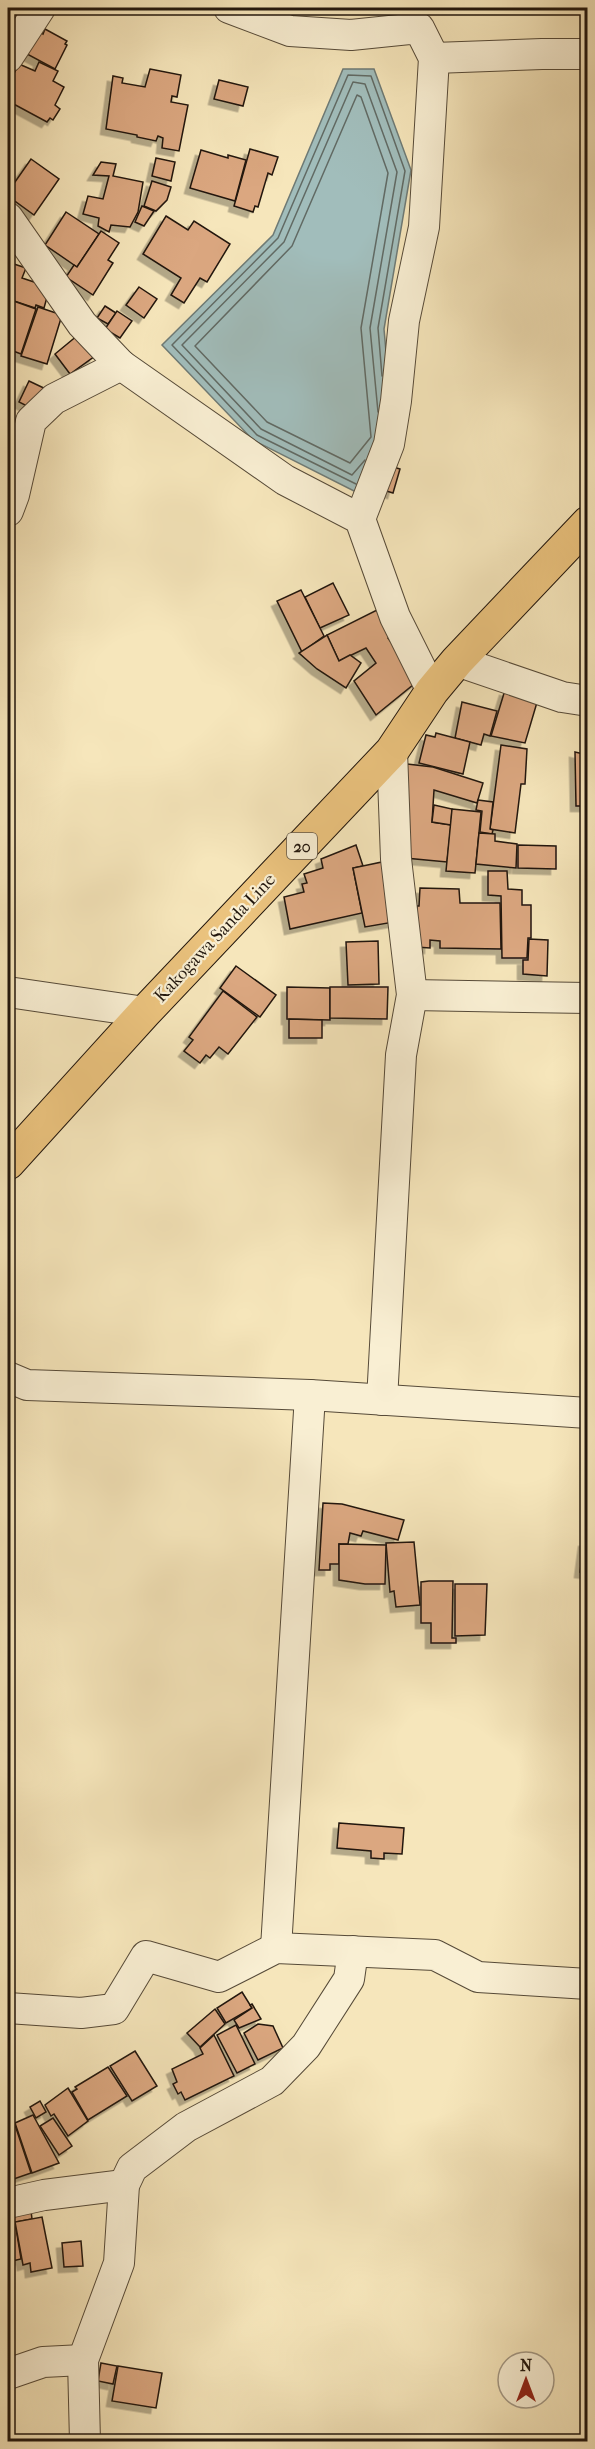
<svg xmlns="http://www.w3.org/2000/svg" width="595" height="2449" font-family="'IM FELL French Canon',serif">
<defs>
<filter id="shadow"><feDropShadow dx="-5.5" dy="5.5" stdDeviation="0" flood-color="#0004"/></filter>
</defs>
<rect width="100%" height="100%" fill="#f6e6bb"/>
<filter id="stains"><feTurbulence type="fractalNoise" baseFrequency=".00333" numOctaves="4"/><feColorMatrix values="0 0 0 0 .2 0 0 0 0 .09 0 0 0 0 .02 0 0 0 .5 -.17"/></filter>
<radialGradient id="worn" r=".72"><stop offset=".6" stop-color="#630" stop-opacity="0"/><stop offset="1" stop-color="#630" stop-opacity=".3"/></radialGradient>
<polygon fill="#a1bdbb" stroke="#6e7a75" stroke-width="1.5" points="343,69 374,69 411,170 384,329 394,443 358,493 253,440 162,345 273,235"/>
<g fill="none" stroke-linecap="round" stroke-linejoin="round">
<g stroke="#616a64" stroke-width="1.5">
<polygon points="357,95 361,97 388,173 361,328 371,437 350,463 267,422 195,346 292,246"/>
<polyline points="365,460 352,475 261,429 182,345 284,242 353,82 365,84 397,172 370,328 378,412"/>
<polyline points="356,484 257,435 172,345 278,238 348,75 371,76 405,171 378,328 382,376"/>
</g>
</g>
<g fill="#dba780" stroke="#21160d" stroke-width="1.5" filter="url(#shadow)">
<polygon points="45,29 67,41 65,44 67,45 55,69 27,54 40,32 43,34"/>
<polygon points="39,62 58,71 53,81 64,87 55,105 60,109 53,120 50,118 47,122 8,101 8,85 19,64 35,71"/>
<polygon points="150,69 181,75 177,97 172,96 171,102 188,105 179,151 162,148 163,138 158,136 156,141 137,137 137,135 106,129 113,76 123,78 122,83 145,87"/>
<polygon points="219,80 248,87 243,106 214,99"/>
<polygon points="250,149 278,157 272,175 268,173 258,207 255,206 253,212 234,206"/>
<polygon points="201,150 228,158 228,155 246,160 235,201 190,188"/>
<polygon points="156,158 175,162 171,181 152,176"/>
<polygon points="31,159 59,179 34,215 8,196 8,192"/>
<polygon points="101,162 116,164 113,176 143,182 138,212 130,227 111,225 109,232 98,226 99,218 83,214 88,196 103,199 109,176 93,175"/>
<polygon points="152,181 171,187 167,200 156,211 144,206"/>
<polygon points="142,206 154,211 144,226 135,222"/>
<polygon points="66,212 99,234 77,267 45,245"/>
<polygon points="166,216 188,230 194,221 230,244 207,282 200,278 184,303 171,295 181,278 143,254"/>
<polygon points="101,231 119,243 108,260 113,263 93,295 66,277 74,265 77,267"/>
<polygon points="8,262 26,268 22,278 43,285 49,290 44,308 36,305 35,308 8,299"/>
<polygon points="139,287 157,299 144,318 126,305"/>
<polygon points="8,299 36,309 21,354 8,349"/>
<polygon points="105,306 116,313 108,324 97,318"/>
<polygon points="38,307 62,315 47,364 21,356"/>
<polygon points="117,311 132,321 120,338 105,329"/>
<polygon points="78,335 95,356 70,374 55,354"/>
<polygon points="29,381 48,390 31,408 19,402"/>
<polygon points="390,466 400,469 393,493 383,490"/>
<polygon points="333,583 349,615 320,628 305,597"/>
<polygon points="301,590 324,636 302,652 277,601"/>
<polygon points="379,609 393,636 388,638 419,680 376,715 354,681 376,663 366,648 339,661 327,635"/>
<polygon points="327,635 339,661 350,655 361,663 346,688 317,669 299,653"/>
<polygon points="505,690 538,699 525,743 491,736"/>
<polygon points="462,702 497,711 490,736 484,734 481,745 455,738"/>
<polygon points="436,733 470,742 463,774 419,763 426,735 435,737"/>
<polygon points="501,745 527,749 525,784 521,784 515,833 490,829"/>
<polygon points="575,752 588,755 588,806 576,806"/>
<polygon points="407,764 433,767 483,783 477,803 434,790 432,822 451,825 447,862 405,858"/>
<polygon points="478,800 493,802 490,829 493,830 492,834 480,832 482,811 476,810"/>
<polygon points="434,805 452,809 451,825 432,822"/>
<polygon points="452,809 481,812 475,873 446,871"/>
<polygon points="479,833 495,834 495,841 517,844 516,868 476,864"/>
<polygon points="356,845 363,866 353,868 362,913 290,929 284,897 304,892 302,884 307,883 304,874 323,868 321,859"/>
<polygon points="518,845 556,846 556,869 518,868"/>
<polygon points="382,862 394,922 365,927 353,868"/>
<polygon points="488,871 507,871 508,889 522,890 522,905 531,905 531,938 528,938 527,958 502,958 501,896 488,895"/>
<polygon points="420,888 459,889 460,903 500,903 501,949 440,948 440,941 430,940 430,948 416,947 417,906 419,906"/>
<polygon points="529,939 548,940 547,976 523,974 523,960 528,960"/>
<polygon points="378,941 379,984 348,985 346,942"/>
<polygon points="236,966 276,995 260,1017 220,988"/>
<polygon points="287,987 330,988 330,1020 287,1019"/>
<polygon points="330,987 388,987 387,1019 330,1018"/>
<polygon points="223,991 257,1017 228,1054 219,1047 210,1058 206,1055 200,1063 184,1051 193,1040 189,1037"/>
<polygon points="289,1019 322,1020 322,1038 289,1038"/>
<polygon points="323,1503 342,1504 404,1520 398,1540 363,1531 361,1536 350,1533 348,1544 339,1544 339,1564 330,1564 330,1570 319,1570"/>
<polygon points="584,1541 588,1541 588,1573 580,1572"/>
<polygon points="414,1542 420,1605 396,1607 394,1591 390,1592 386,1543"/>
<polygon points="339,1544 386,1545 385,1584 365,1584 339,1580"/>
<polygon points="429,1581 453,1581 452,1638 456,1638 456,1643 431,1643 431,1623 421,1623 421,1582"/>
<polygon points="455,1584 487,1584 485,1635 455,1636"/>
<polygon points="339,1823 404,1828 402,1854 384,1853 384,1859 371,1858 371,1851 337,1848"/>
<polygon points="242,1992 252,2008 226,2023 217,2008"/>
<polygon points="252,2004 261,2019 239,2028 234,2020 252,2008 250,2005"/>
<polygon points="215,2009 225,2024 200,2047 187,2033"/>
<polygon points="258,2024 273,2026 283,2048 258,2060 244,2033"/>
<polygon points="236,2025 255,2064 237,2073 217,2035"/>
<polygon points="214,2035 234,2076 185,2100 181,2092 178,2094 173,2084 177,2082 172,2069 203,2054 200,2048"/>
<polygon points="135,2051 157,2086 132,2101 110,2066"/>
<polygon points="108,2067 127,2096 88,2120 72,2092 77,2089 75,2087"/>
<polygon points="68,2088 88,2121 68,2136 54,2114 51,2116 45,2105"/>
<polygon points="40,2101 46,2112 36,2118 30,2107"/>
<polygon points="33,2115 59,2163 32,2173 15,2123"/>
<polygon points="53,2118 72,2146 59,2155 40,2126"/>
<polygon points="14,2122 31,2173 8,2181 8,2124"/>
<polygon points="31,2211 32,2219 15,2222 21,2259 8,2262 8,2212"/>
<polygon points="42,2217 52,2268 31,2272 30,2263 23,2265 15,2222"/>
<polygon points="81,2241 83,2266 64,2267 62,2243"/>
<polygon points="101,2363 117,2366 113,2384 98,2381"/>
<polygon points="118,2366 162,2373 156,2408 112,2401"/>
</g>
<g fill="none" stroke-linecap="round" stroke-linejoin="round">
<g stroke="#564a38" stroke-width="32">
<g id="street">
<polyline points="229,8 290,31 351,35 419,28 434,58 424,227 404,321 396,401 389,444 360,519"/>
<polyline points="8,57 40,8"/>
<polyline points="434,58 542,54 588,54"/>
<polyline points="8,218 82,324 121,365 285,480 360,519 395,617 432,691"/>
<polyline points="8,511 14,495 31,421 54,399 121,365"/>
<polyline points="457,661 562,697 588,701"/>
<polyline points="8,992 145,1012"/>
<polyline points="412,995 588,998"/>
<polyline points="8,1377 27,1385 310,1395 588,1413"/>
<polyline points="382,1400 401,1055 412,995 396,859 392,751"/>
<polyline points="276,1948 310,1395"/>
<polyline points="8,2008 81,2013 114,2009 146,1956 219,1977 276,1948 435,1955 478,1977 588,1984"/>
<polyline points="8,2203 44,2195 124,2185"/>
<polyline points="8,2374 43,2362 83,2360"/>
<polyline points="85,2442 83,2360 119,2263 124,2185 132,2168 186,2127 272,2081 306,2046 349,1979 353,1951"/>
</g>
</g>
<g stroke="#21160d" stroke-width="35">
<polyline id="primary" points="8,1163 145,1012 392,751 432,691 457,661 588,523"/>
</g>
<use href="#street" stroke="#f9efd3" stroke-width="30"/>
<use href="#primary" stroke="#ebc37e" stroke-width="33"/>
</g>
<g text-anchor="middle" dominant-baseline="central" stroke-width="4.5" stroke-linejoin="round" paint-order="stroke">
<rect fill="#f9efd3" stroke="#625748" stroke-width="1.5" x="287" y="833" width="30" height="26" rx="4.5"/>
<g font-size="16" font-weight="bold" fill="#21160d">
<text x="302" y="846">20</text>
</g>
<g font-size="18" fill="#21160d" stroke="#f9efd3">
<text transform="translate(215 938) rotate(-47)">Kakogawa Sanda Line</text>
</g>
</g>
<rect width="595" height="2449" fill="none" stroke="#f6e6bb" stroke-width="30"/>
<rect x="9" y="9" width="577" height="2431" fill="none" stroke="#21160d" stroke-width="3"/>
<rect x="15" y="15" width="565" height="2419" fill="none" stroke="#21160d" stroke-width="1.5"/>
<g transform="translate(526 2380)"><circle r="28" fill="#f9efd3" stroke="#a39884" stroke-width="1.5"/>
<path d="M0-4.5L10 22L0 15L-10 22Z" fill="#8f2418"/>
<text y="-9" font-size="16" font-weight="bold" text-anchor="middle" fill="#21160d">N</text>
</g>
<rect width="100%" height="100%" filter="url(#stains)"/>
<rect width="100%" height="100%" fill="url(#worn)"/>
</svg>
